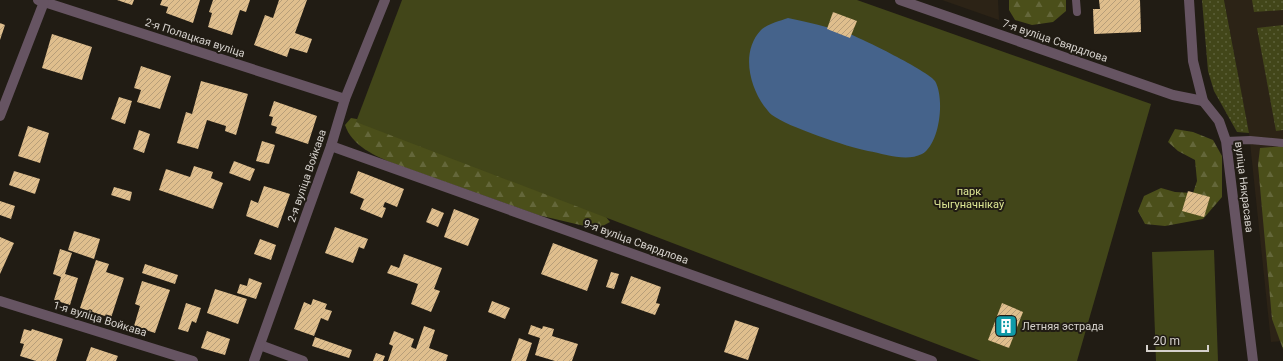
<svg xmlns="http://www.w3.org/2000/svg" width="1283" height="361" font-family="Roboto,sans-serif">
<defs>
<pattern id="grass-dots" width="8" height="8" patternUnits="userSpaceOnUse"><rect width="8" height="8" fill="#424619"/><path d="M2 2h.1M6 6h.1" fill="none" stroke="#5c6039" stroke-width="1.8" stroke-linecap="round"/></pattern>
<pattern id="forest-firs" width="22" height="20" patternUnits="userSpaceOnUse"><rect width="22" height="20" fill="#4b4f1a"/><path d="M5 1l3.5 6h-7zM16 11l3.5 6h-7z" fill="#64673a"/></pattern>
<pattern id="building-hatch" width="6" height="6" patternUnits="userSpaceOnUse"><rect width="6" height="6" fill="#dfbe8d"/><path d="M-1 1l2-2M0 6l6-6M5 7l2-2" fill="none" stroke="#b79e79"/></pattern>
</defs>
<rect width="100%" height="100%" fill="#211c14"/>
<g fill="#2c2316">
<polygon points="942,0 998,0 999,20"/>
<polygon points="1224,0 1283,0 1283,341 1271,342 1249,133"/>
</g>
<g fill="url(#grass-dots)">
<polygon points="1202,0 1224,0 1249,133 1237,132 1214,91 1208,71"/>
<polygon points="1252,0 1283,0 1283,10 1254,12"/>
<polygon points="1283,25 1283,130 1276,131 1257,28"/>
</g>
<g fill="url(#forest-firs)">
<polygon points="1009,0 1066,0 1066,11 1053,22 1032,25 1015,20 1009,10"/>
<path d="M 351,118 L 379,123 L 590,197 L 610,222 L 597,229 L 538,215 L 395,164 C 375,156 352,146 345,125 Z"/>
<polygon points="1175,129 1193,132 1213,140 1222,156 1222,197 1203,219 1165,226 1145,224 1138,211 1144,196 1161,188 1175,192 1193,193 1197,181 1195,160 1178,151 1168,142"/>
<polygon points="1283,146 1283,349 1272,319 1258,165 1260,148"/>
</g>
<g fill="#424619">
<polygon points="402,0 857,0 1151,104 1077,361 981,361 356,122"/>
<polygon points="1214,250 1218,361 1156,361 1152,252"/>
</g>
<path fill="#45638b" d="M 788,18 C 808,22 828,27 847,33 C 861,38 928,71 935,81 C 945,98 940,144 922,154 C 906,162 885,154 868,151 C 848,147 788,127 772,115 C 769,113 767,109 764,106 C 749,85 741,51 761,30 C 767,24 780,21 788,18 Z"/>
<g fill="url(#building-hatch)">
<polygon points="117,0 134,0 132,5"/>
<polygon points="162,0 200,0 193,23 166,13 168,7 160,5"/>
<polygon points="213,0 250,0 246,12 240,10 232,35 208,27 212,13 209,12"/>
<polygon points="279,0 307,0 295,33 312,39 307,53 290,48 287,57 254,45 265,15 273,18"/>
<polygon points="1099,0 1140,0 1141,32 1094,34 1093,9 1100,9"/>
<polygon points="833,12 857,21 850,38 827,29"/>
<polygon points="0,23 5,25 0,40"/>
<polygon points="52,34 92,47 82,80 42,68"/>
<polygon points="141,66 171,76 160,109 137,102 141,90 134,88"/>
<polygon points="201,81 248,94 236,135 225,131 226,126 207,120 198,149 177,143 186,112 192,114"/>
<polygon points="119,97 132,101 125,124 111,119"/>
<polygon points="274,101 317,116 308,144 275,133 277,127 271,125 273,117 269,116"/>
<polygon points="28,126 49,133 40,163 18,156"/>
<polygon points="139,130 150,134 144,153 133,149"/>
<polygon points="262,141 275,145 269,164 256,161"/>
<polygon points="234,161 255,169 250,181 229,173"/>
<polygon points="194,166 213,172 211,178 223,183 213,209 159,190 166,169 190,177"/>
<polygon points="14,171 40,179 35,194 9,185"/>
<polygon points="358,171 404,189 397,207 385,202 383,207 386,208 382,218 360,209 364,199 350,193"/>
<polygon points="264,186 290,194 278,228 246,216 251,200 258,203"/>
<polygon points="114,187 132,192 130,201 111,195"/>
<polygon points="1188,191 1210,197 1204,217 1182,211"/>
<polygon points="0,201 15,206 11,219 0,215"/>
<polygon points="432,208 444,213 438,227 426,222"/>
<polygon points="454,209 479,219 468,246 444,237"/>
<polygon points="335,227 368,239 364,249 359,247 353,263 325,253"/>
<polygon points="74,231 100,239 94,259 68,250"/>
<polygon points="0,237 14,243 0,274"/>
<polygon points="260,239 276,245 271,260 254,254"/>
<polygon points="553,243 598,260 587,291 541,274"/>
<polygon points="60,249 72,253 65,274 78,278 70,305 54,300 61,277 53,274"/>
<polygon points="404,254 442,268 434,289 440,291 431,312 411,304 418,284 387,273 391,265 399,268"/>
<polygon points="96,260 109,264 106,272 124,278 111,318 80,308"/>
<polygon points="145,264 178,275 175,284 142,273"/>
<polygon points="611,272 619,274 614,289 606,287"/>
<polygon points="631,276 661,287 656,303 660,304 655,315 621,303"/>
<polygon points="249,278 262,283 256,299 237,293 240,284 247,286"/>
<polygon points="142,281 170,290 155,333 134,326 140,306 135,304"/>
<polygon points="215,289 247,299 238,324 207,313"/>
<polygon points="313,299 327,304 325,309 332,311 328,321 321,318 314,336 294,329 304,302 311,305"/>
<polygon points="492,301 510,308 505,319 488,312"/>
<polygon points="186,303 201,308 196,323 192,321 188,332 178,329"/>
<polygon points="1002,303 1023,312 1009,348 988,340"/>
<polygon points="735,320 759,328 748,360 724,352"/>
<polygon points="531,325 542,329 543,326 554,329 552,336 578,344 572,361 555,361 535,355 540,338 528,334"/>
<polygon points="424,326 435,330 429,348 448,355 446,361 388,361 393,346 389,344 394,331 414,339 411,347 416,349"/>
<polygon points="24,329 31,331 32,329 63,339 56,361 36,361 20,356 24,344 20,343"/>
<polygon points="207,331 230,339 225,355 201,348"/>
<polygon points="315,337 352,350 349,358 312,346"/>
<polygon points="519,338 532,343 526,361 511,361"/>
<polygon points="91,347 118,356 116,361 86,361"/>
<polygon points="376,353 385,356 383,361 373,361"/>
</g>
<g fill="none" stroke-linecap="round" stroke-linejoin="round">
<g stroke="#665462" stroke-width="8">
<polyline points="1076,0 1077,12"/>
<polyline points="1226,141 1250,140 1283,143"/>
</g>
<g stroke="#665462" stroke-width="10">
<polyline points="38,0 345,99"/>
<polyline points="900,0 1173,95 1203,101"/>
<polyline points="1189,0 1193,61 1203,101 1219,121 1226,141 1253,361"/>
<polyline points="0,116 44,2"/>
<polyline points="331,146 932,361"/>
<polyline points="0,301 193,361"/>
<polyline points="260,345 303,361"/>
<polyline points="254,361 331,146 345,99 385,0"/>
</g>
</g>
<defs>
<g id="building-square" transform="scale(1.15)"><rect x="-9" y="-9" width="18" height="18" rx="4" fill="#0f9aa8" stroke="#211c14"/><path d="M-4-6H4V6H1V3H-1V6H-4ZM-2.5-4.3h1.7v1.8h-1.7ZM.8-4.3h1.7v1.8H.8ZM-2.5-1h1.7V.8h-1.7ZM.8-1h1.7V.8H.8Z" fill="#fff"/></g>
</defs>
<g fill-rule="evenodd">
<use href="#building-square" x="1006" y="326"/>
</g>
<g text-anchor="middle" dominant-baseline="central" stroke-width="4" stroke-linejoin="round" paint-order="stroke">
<g font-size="11" fill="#d5d1cc" stroke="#211c14">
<text transform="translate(195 38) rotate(18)">2-я Полацкая вуліца</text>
<text transform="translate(1055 41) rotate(19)">7-я вуліца Свярдлова</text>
<text transform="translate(307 176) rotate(-71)">2-я вуліца Войкава</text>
<text transform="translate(1244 187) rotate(83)">вуліца Някрасава</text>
<text transform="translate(636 242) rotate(20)">9-я вуліца Свярдлова</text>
<text transform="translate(100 319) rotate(17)">1-я вуліца Войкава</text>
</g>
<g font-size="11" fill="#dde694" stroke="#211c14">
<text x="969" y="191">парк<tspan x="969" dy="13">Чыгуначнікаў</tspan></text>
</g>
<g font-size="11" fill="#d5d1cc" stroke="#211c14" text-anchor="start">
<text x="1022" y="326">Летняя эстрада</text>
</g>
</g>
<path d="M1147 345v6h61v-6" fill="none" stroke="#d5d1cc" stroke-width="2"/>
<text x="1153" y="345" font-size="12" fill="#d5d1cc" stroke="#211c14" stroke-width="3" paint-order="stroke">20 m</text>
</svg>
